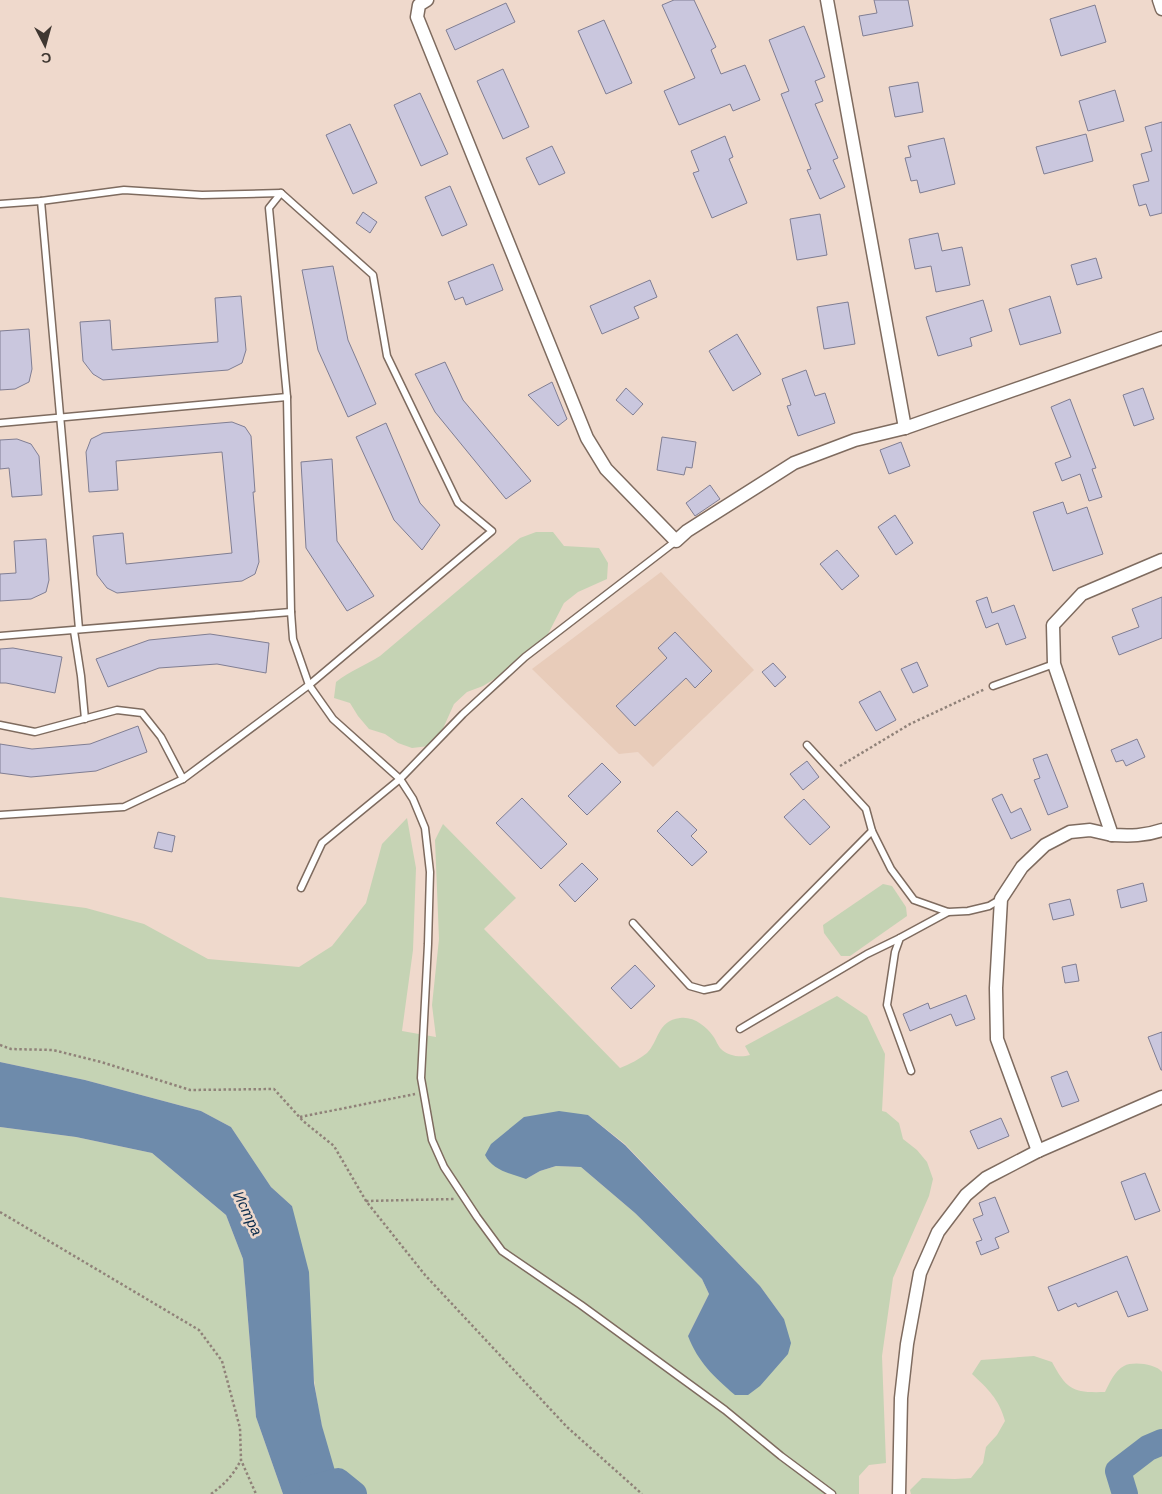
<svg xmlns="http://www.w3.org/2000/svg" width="1162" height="1494" font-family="Arial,sans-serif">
<rect width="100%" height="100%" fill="#efd9cc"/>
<polygon fill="#e8ccba" points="661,572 754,670 653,767 638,752 619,754 532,669"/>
<g fill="#c5d3b4" fill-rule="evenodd">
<path d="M 536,532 L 553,532 L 564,546 L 599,548 L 608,563 L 607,579 L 578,592 L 564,603 L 548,634 L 536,647 L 496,678 L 483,686 L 467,692 L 454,704 L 441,733 L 429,746 L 412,748 L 398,743 L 385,734 L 369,729 L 358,716 L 350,703 L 334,698 L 336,682 C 350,671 366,665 380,656 L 520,538 Z"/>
<path d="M 407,818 L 416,868 L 413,950 L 402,1031 L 436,1037 L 432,1005 L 439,939 L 435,840 L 443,824 L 516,898 L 484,929 L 620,1068 C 630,1064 638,1060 647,1053 C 659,1041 657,1021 680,1018 C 693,1016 706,1026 713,1036 C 716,1040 718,1046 721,1049 C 728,1056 741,1058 750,1055 L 745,1046 L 837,996 L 867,1016 L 885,1054 L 882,1111 L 886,1112 L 899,1123 L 903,1139 L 917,1150 L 927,1162 L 933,1179 L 929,1196 L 893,1278 L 882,1356 L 886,1463 L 869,1465 L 859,1476 L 859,1494 L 346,1494 C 321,1452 315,1387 309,1339 C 303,1294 298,1250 292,1206 L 271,1187 L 231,1127 L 201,1111 L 85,1080 L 0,1062 L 0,897 L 86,908 L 144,924 L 208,959 L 299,967 L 332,946 L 366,903 L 382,844 ZM 588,1115 L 625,1144 L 760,1286 L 784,1319 L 688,1336 L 709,1294 L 702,1279 L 635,1213 L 581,1167 L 556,1166 L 540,1171 L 526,1179 Z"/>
<polygon points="883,884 892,886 906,907 907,916 850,956 841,956 824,933 823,925"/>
<polygon points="0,1127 76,1137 152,1153 226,1215 243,1259 256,1417 283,1494 0,1494"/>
<path d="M 1034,1356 L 1052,1362 C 1067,1390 1073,1393 1105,1392 C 1109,1384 1115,1370 1124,1366 C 1133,1361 1156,1364 1162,1372 L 1162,1494 L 911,1494 L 910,1490 L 922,1478 L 955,1479 L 971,1478 L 983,1463 L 986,1447 L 997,1435 L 1005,1421 C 999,1399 988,1389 972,1374 L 981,1360 Z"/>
</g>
<g fill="#6e8bab">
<polygon points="0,1062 85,1080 201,1111 231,1127 271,1187 292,1206 309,1272 314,1383 322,1426 338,1481 346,1494 283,1494 256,1417 243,1259 226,1215 152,1153 76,1137 0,1127"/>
<path d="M 559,1111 L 588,1115 L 625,1145 L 760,1286 L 784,1319 L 791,1343 L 788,1354 L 760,1386 L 748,1395 L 735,1395 C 714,1377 698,1362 688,1336 L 709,1294 L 702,1279 L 635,1213 L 581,1167 L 556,1166 L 540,1171 L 526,1179 C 511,1174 492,1170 485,1155 L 491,1144 L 524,1117 Z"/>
</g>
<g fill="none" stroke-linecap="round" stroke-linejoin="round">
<g stroke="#6e8bab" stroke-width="26">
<polyline points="312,1488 338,1481 354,1494"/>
<polyline points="1125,1494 1118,1471 1148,1448 1162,1442"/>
</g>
</g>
<g fill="#cac7de" stroke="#807e93">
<polygon points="674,0 694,0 716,47 711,50 721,74 745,65 760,100 733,111 730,104 679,125 664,91 695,78 662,5"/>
<polygon points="874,0 908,0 913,26 863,36 859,16 877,13"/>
<polygon points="506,3 515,22 455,50 446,30"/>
<polygon points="1095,5 1106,42 1061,56 1050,19"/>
<polygon points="604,20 632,83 606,94 578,31"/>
<polygon points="804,26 825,77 815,81 823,101 815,104 838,158 833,160 845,187 820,199 807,170 811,169 781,94 789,91 769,40"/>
<polygon points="503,69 529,127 503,139 477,81"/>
<polygon points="918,82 923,112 895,117 889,87"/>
<polygon points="1115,90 1124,121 1088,131 1079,101"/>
<polygon points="420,93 448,154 421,166 394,105"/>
<polygon points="1162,122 1162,213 1150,216 1146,204 1139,206 1133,185 1149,181 1141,154 1152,151 1145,127"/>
<polygon points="350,124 377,183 353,194 326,135"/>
<polygon points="1086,134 1093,161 1044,174 1036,147"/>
<polygon points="725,136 733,157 729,159 747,203 712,218 693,173 699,171 691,151"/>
<polygon points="944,138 955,184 920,193 917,180 911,181 905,158 911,157 908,146"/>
<polygon points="552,146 565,173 539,185 526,158"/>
<polygon points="450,186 467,225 442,236 425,197"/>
<polygon points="363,212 377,222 370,233 356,223"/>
<polygon points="820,214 827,255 797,260 790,219"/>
<polygon points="938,233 942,251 962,247 970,285 936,292 931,266 915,269 909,239"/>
<polygon points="1096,258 1102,278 1077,285 1071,265"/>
<polygon points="493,264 503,290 466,305 463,297 455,300 448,282"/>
<polygon points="333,266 348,340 376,404 348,417 318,350 302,270"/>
<polygon points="650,280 657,297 634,307 639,318 602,334 590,306"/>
<polygon points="241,296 246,350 242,363 228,370 103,380 93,374 83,361 80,322 110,320 112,350 218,342 215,298"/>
<polygon points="1050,296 1061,333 1020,345 1009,309"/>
<polygon points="983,300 992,331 970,338 972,346 938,356 926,317"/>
<polygon points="848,302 855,344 824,349 817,307"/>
<polygon points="29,329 32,369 29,382 15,389 0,390 0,331"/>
<polygon points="737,334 761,374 733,391 709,351"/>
<polygon points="445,362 463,400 531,481 506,499 435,412 415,374"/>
<polygon points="806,370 815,396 825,393 835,423 798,436 787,406 791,405 782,379"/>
<polygon points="552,382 567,419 558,426 528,395"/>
<polygon points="626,388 643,404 633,415 616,400"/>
<polygon points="1143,388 1154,419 1134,426 1123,395"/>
<polygon points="1070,399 1096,468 1092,469 1102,497 1089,501 1080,474 1062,481 1055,463 1071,457 1051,407"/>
<polygon points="232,422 245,427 251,436 255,492 253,492 259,562 255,574 242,581 117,593 107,588 97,575 93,536 123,533 126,564 232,553 222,452 116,461 118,490 89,492 86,452 91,439 103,433"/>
<polygon points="386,423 420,503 440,525 422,550 394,520 356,437"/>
<polygon points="662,437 696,442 692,468 686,467 684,475 657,470"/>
<polygon points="17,439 31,444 39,456 42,495 12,497 9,468 0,469 0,440"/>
<polygon points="901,442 910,466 889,474 880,450"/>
<polygon points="332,459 337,541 374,596 347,611 306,548 301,462"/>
<polygon points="710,485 720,499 695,516 686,503"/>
<polygon points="1063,502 1067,514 1087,507 1103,554 1053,571 1033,512"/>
<polygon points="895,515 913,543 896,555 878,527"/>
<polygon points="46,539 49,580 46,592 31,599 0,601 0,574 16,573 14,541"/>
<polygon points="837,550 859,576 842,590 820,564"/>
<polygon points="987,597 992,613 1014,605 1026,638 1006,645 998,623 986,628 976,601"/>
<polygon points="1162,597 1162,638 1119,655 1112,637 1139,627 1132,609"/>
<polygon points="675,632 712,671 695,688 686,678 635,726 616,706 667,658 658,648"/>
<polygon points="210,634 269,643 266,673 217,664 159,668 108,687 96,659 149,640"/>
<polygon points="13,648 62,657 55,693 6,683 0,683 0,649"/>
<polygon points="917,662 928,686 913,693 901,669"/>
<polygon points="773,663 786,677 775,687 762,672"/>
<polygon points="880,691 896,720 876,731 859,702"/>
<polygon points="138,726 147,752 96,771 31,777 0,773 0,744 32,749 90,744"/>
<polygon points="1137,739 1145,757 1126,766 1123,760 1116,762 1111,750"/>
<polygon points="1047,754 1068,807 1048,815 1034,780 1040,778 1033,759"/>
<polygon points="807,761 819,777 803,790 790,774"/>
<polygon points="602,763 621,782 587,815 568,796"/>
<polygon points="1002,794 1011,813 1021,808 1031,830 1011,839 992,799"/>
<polygon points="522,798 567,844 541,869 496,823"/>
<polygon points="804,799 830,827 810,845 784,817"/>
<polygon points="677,811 697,830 691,836 707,852 692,866 657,831"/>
<polygon points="158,832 175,836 172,852 154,848"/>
<polygon points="582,863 598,879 575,902 559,885"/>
<polygon points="1143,883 1147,901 1121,908 1117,890"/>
<polygon points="1070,899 1074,915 1053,920 1049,904"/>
<polygon points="1076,964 1079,981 1065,983 1062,967"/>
<polygon points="635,965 655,986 631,1009 611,988"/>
<polygon points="966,995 975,1019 956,1026 951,1014 910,1031 903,1014 928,1003 930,1009"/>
<polygon points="1162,1032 1162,1070 1161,1070 1148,1037"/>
<polygon points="1067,1071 1079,1101 1062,1107 1051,1077"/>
<polygon points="1001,1118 1009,1136 978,1149 970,1131"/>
<polygon points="1145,1173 1160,1211 1135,1220 1121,1182"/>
<polygon points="995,1197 1009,1232 995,1238 999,1248 981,1255 976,1242 982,1240 973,1219 983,1215 979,1203"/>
<polygon points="1127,1256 1148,1310 1128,1317 1117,1291 1078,1307 1076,1303 1058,1311 1048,1287"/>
</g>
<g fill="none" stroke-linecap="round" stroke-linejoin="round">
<g stroke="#7e6b5f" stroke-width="9">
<g id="service">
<polyline points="281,193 269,208 287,397 291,612 293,639 309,685 333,719 400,779 413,799 425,828 430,872 428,944 421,1078 432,1140 444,1167 477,1217 502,1251 581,1305 725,1410 781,1456 832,1494"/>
<polyline points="41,201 79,629"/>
<polyline points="0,204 41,201 124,190 202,195 281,193 373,275 387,356 458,503 492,531 309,685 183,779 124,807 0,815"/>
<polyline points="0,423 287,397"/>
<polyline points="74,631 81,676 85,719"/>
<polyline points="0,636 291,612"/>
<polyline points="993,686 1054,664"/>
<polyline points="0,725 35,732 117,710 142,713 161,737 183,779"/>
<polyline points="807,745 866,809 872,831 891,869 914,900 948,912 968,911 989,906 1001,899"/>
<polyline points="301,888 322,843 400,779 463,714 525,657 676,541"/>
<polyline points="633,923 690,986 704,990 718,987 872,831"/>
<polyline points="740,1029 867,954 900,938"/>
<polyline points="911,1071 887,1005 895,952 900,938 948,912"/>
</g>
</g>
<g stroke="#7e6b5f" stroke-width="15">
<g id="minor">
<polyline points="427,0 419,5 417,17 587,438 606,469 676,541 687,531 794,463 855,440 905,428 1162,338"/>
<polyline points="827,0 905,428"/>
<polyline points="1159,0 1162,9"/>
<path d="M 1162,560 L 1082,594 L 1053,625 L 1054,664 L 1112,835 C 1130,836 1145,836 1162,830"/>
<polyline points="1038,1151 997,1039 996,988 1001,899 1022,867 1045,845 1070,832 1090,830 1112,835"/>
<polyline points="899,1494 901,1398 907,1344 920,1273 938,1232 966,1195 986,1178 1038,1151 1162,1097"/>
</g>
</g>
<g stroke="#908279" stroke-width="2.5" stroke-dasharray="2.5 2.5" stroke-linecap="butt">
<polyline points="840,766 910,724 985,689"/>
<polyline points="0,1045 11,1049 53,1050 101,1062 190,1090 274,1089 303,1121 334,1146 366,1201 425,1275 567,1427 642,1494"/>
<polyline points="300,1117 415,1094"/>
<polyline points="366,1201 454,1199"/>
<polyline points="0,1212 199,1330 222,1361 240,1428 241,1460 256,1494"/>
<path d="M 211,1494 C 224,1485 234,1474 241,1460"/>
</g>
<use href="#service" stroke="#fff" stroke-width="6"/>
<use href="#minor" stroke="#fff" stroke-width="12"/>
</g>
<g text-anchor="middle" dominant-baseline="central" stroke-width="5" stroke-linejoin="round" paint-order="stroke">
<g font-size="15" font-style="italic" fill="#082a4b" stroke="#efd9cc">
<text transform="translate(248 1213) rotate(64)">Истра</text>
</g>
</g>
<g transform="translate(45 45) rotate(174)" stroke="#efd9cc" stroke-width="4" paint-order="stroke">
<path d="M0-4L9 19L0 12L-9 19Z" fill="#3f3731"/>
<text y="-8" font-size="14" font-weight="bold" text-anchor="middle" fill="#3f3731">С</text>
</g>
</svg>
